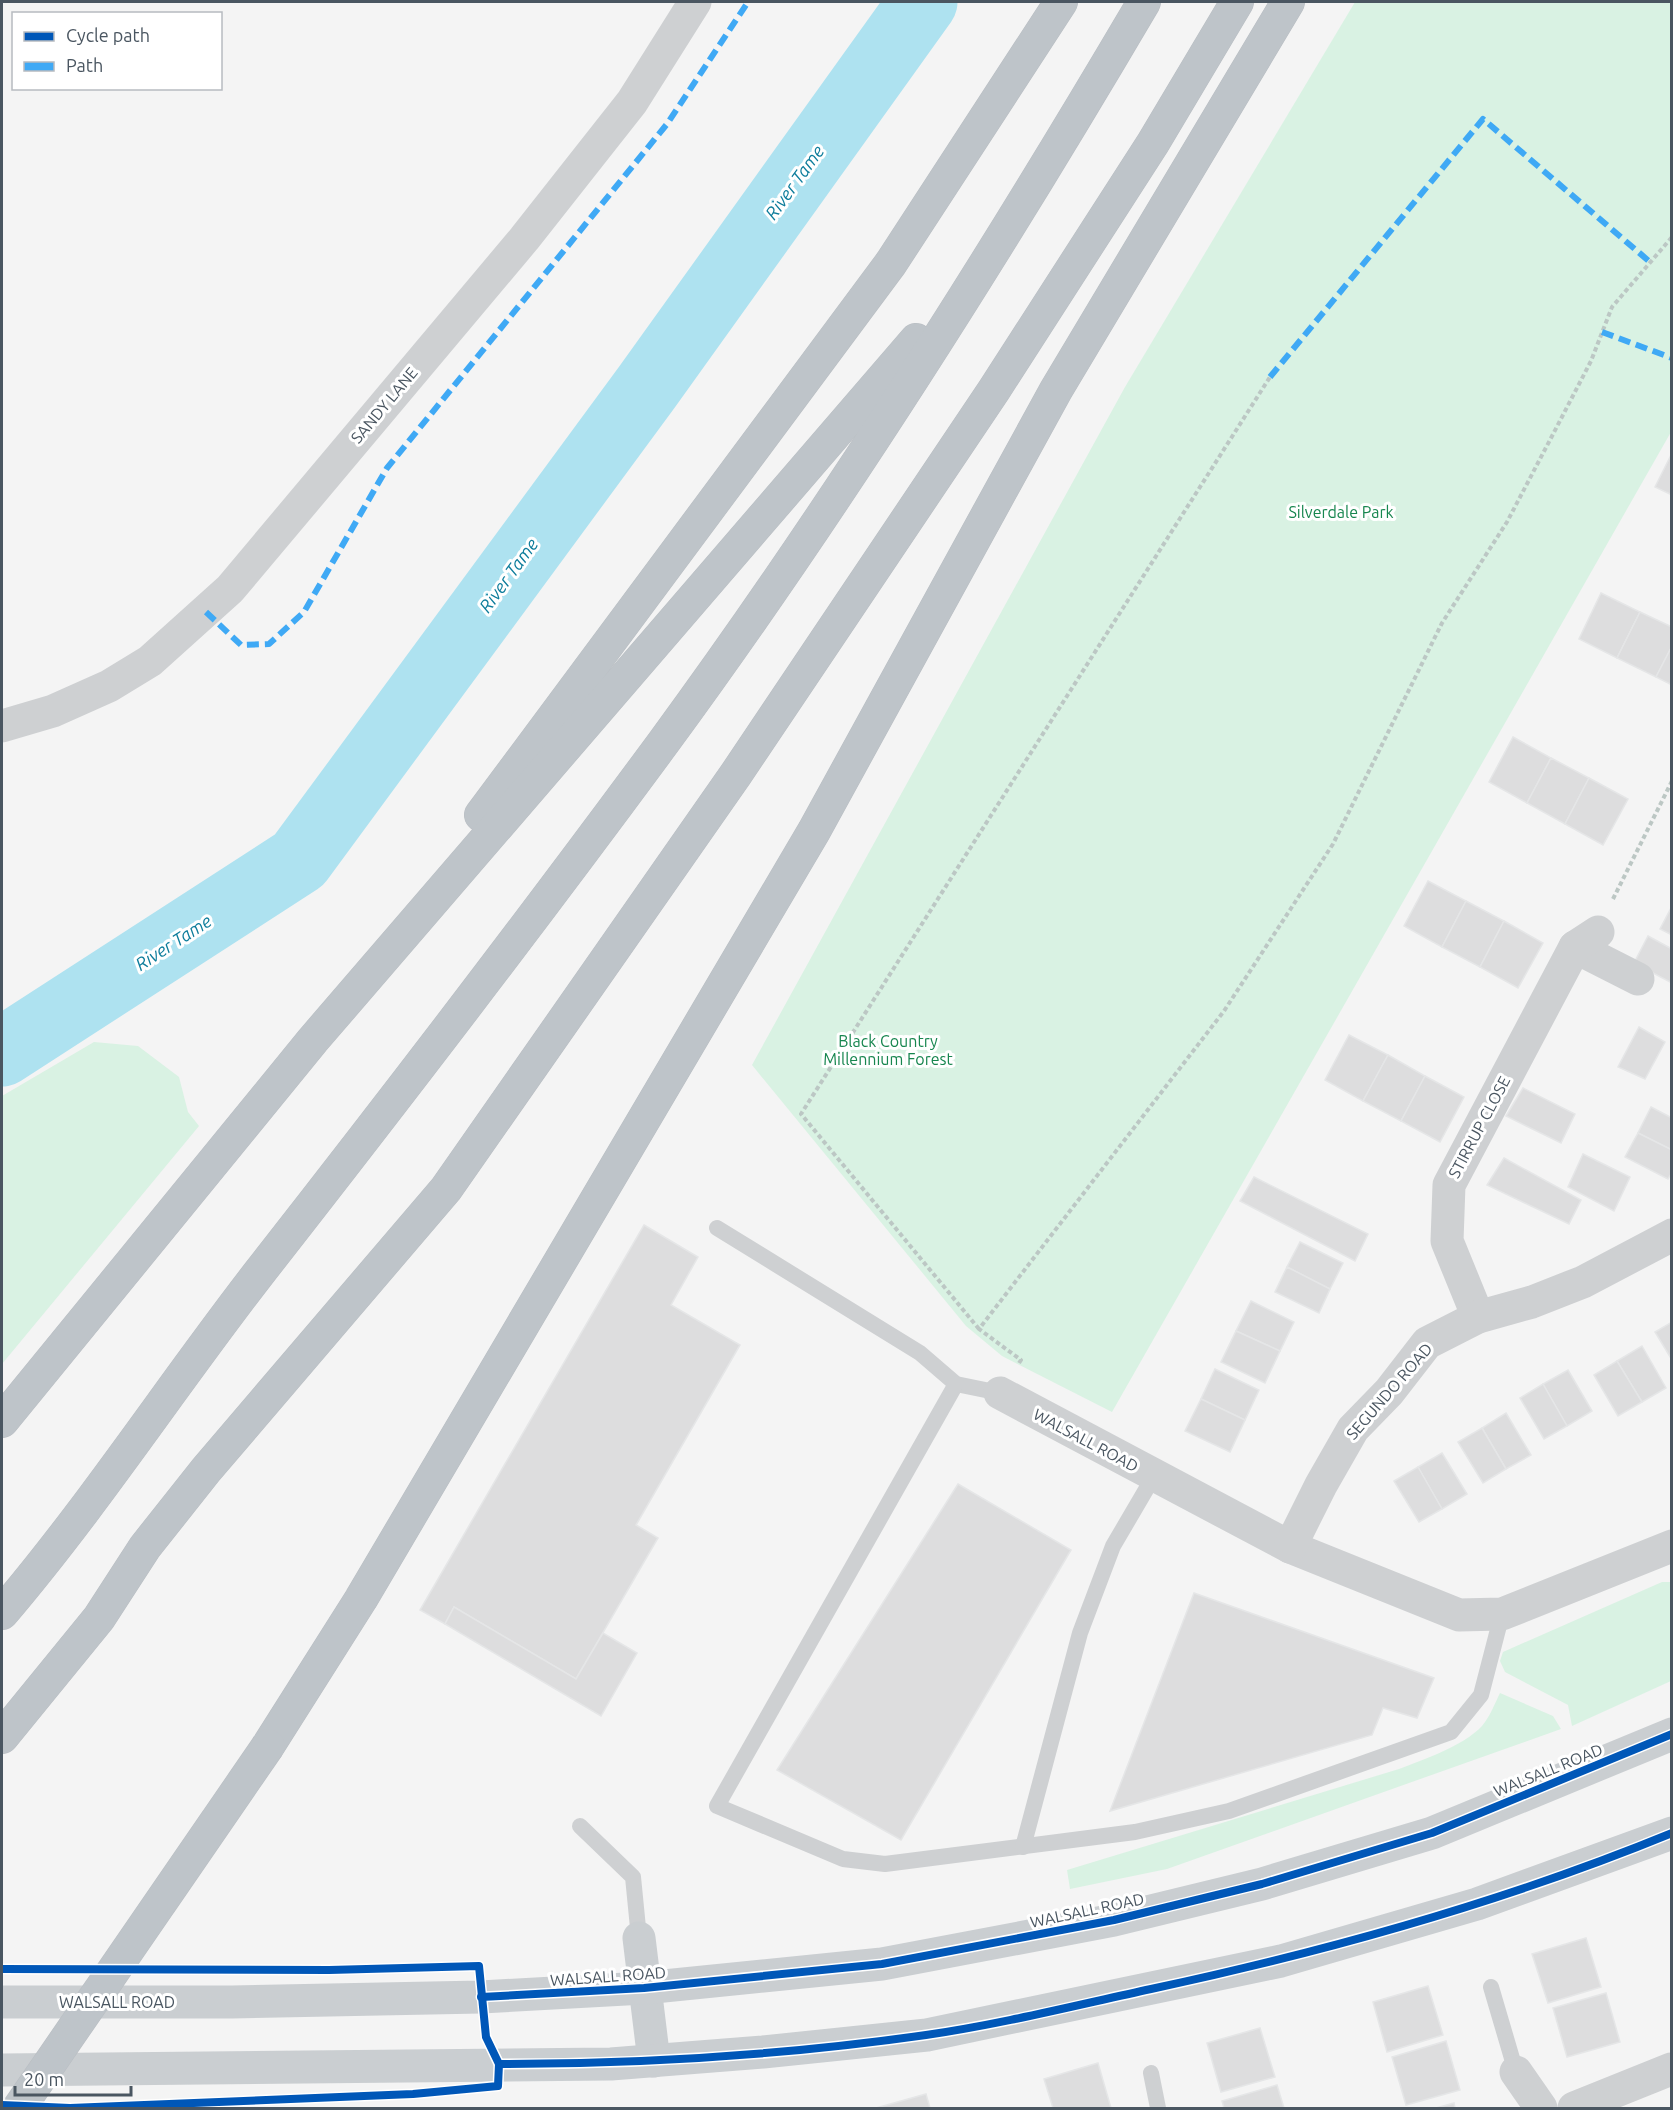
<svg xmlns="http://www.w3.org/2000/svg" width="1673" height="2110" font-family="Ubuntu,sans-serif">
<rect width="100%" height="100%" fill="#f4f4f4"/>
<g fill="#d9f2e3">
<polygon points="1355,2 1671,2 1671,432 1112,1412 1002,1356 966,1326 752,1065 1125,387"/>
<polygon points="94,1042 138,1046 179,1077 188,1112 199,1126 2,1364 2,1096"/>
<polygon points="1662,1582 1671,1582 1671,1681 1572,1726 1568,1705 1505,1672 1500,1661 1503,1652"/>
<path d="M 1500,1693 L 1553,1716 L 1561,1729 L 1167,1869 L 1070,1889 L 1067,1870 L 1399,1769 C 1423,1760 1471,1743 1485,1722 C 1491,1714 1495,1703 1500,1693 Z"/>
</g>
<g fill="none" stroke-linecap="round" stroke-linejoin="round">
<polyline stroke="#aee2f0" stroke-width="69" points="2,1052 299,860 647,387 923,2"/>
</g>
<g fill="#ddddde" stroke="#e5e6e7" stroke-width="1.5">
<polygon points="1672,453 1672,495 1655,487"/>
<polygon points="1601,593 1640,612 1617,658 1579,639"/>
<polygon points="1640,612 1672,627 1672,646 1656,677 1617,658"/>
<polygon points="1672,646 1672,685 1656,677"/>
<polygon points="1513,737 1551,758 1527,803 1489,782"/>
<polygon points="1551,758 1589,778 1565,824 1527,803"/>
<polygon points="1589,778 1628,799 1603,845 1565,824"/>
<polygon points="1428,881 1466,901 1442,947 1404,926"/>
<polygon points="1466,901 1504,921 1480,967 1442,947"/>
<polygon points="1672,906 1672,935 1660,929"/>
<polygon points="1504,921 1543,943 1518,988 1480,967"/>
<polygon points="1648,936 1672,949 1672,983 1634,963"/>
<polygon points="1639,1027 1665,1042 1645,1079 1618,1067"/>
<polygon points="1349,1035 1388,1055 1363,1101 1325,1080"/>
<polygon points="1388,1055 1425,1076 1401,1121 1363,1101"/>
<polygon points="1425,1076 1464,1097 1440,1142 1401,1121"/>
<polygon points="1523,1088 1575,1114 1561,1143 1506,1116"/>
<polygon points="1651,1107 1672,1118 1672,1150 1638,1133"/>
<polygon points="1638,1133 1672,1150 1672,1172 1668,1179 1625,1157"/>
<polygon points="1583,1154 1630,1177 1614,1211 1568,1187"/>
<polygon points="1504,1158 1581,1200 1569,1224 1487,1185"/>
<polygon points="1254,1177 1368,1234 1355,1261 1240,1201"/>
<polygon points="644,1225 698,1257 671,1305 740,1345 636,1525 658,1538 576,1679 454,1607 445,1624 420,1610"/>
<polygon points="1300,1242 1343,1263 1330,1289 1287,1267"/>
<polygon points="1287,1267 1330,1289 1319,1313 1275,1292"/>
<polygon points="1251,1301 1294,1322 1280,1351 1236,1331"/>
<polygon points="1672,1322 1672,1360 1655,1332"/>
<polygon points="1236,1331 1280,1351 1265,1383 1221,1362"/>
<polygon points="1642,1346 1666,1388 1642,1402 1617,1361"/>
<polygon points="1617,1361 1642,1402 1618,1416 1594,1375"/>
<polygon points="1215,1369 1259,1390 1245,1420 1201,1399"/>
<polygon points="1568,1370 1592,1411 1567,1426 1543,1384"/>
<polygon points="1543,1384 1567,1426 1544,1439 1520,1398"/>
<polygon points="1201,1399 1245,1420 1230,1452 1185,1431"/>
<polygon points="1506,1413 1531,1455 1506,1469 1482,1428"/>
<polygon points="1482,1428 1506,1469 1483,1483 1458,1442"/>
<polygon points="1442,1453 1467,1494 1442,1509 1418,1467"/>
<polygon points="1418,1467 1442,1509 1419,1522 1394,1481"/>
<polygon points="958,1484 1071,1550 901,1840 777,1770"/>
<polygon points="1194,1593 1434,1678 1417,1718 1383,1708 1372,1735 1110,1811"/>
<polygon points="454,1607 576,1679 603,1633 637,1653 601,1716 445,1624"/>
<polygon points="1586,1938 1601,1987 1548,2003 1532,1954"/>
<polygon points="1428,1986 1443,2035 1387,2052 1373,2002"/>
<polygon points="1606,1993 1620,2042 1567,2057 1553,2008"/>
<polygon points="1260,2028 1275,2077 1221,2092 1207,2043"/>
<polygon points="1446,2041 1460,2090 1406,2105 1392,2057"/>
<polygon points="1098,2063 1111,2108 1053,2108 1044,2079"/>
<polygon points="1277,2085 1284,2108 1224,2108 1222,2101"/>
<polygon points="926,2094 930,2108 876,2108"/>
<polygon points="1454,2103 1455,2108 1436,2108"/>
</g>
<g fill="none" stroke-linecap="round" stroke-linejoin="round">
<g stroke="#b9bec3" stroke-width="34">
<g id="highway">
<polyline points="481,815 891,263 1061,2"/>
<polyline points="2,1421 313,1040 916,340"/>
<path d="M 2,1613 C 94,1505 172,1385 259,1273 C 396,1098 531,922 663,743 C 837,506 995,255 1144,2"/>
<polyline points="2,1737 99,1618 145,1547 206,1470 446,1189 736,774 994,390 1153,143 1237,2"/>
<polyline points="268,1746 361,1599 814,831 1056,390 1288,2"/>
</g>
</g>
<g stroke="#bcc7c4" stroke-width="4" stroke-dasharray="4.5 3" stroke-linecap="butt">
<polyline points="1613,899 1672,781"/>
<polyline points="979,1329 801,1114 1270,377"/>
<polyline points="1019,1363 1021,1360 979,1329 1224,1011 1333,844 1442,623 1507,522 1551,438 1591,361 1612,307 1672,237"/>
</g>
<g stroke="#ced0d2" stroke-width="16">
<polyline points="717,1228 920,1353 956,1384 1000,1393"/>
<polyline points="956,1384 717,1806 843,1859 885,1864 1135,1832 1229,1811 1451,1732 1481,1695 1502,1614"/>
<polyline points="580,1826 633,1877 639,1938"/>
<polyline points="1023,1847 1080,1633 1113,1546 1154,1476"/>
<polyline points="1491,1987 1516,2072"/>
<polyline points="1151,2073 1158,2108"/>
</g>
<g stroke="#ced0d2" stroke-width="33">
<polyline points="2,726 53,711 109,686 150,661 230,589 524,239 632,102 695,2"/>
<polyline points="1575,947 1638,979"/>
<polyline points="1478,1317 1447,1241 1449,1185 1575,947 1598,932"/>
<polyline points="1000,1393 1290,1547 1459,1615 1502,1614 1672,1546"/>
<polyline points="1290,1547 1321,1485 1353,1429 1389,1392 1427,1343 1478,1317 1532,1302 1583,1282 1672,1235"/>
<polyline points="1516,2072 1541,2108"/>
<polyline points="1574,2108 1671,2069"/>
</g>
<g stroke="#caced1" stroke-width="33">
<polyline points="639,1938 654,2061"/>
<polyline points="2,2002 232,2002 481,1997 644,1988 882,1964 1114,1920 1262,1884 1432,1833 1672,1734"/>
<polyline points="2,2070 611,2064 763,2052 927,2035 1281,1961 1477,1904 1672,1833"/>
</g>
<use href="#highway" stroke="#bec4c9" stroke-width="33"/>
<g stroke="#b9bec3" stroke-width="34" stroke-linecap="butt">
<polyline id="highway-bridge" points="19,2108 268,1746"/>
</g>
<use href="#highway-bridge" stroke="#bec4c9" stroke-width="33"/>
<g stroke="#3fa9f5" stroke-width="6" stroke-dasharray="12 6" stroke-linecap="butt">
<polyline points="1602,332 1672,358"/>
<polyline points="1270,377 1483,119 1650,262"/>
<polyline points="206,612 241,645 269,644 304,612 387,468 667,124 748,2"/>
</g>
<g stroke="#fff" stroke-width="11">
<g id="cycleway">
<polyline points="2,1969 329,1970 479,1966 486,2037 499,2064 498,2086 413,2094 70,2108 2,2105"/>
<polyline points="481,1997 644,1988 882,1964 1114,1920 1262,1884 1432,1833 1672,1734"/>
<path d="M 499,2064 C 641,2064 785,2055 926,2035 C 1002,2024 1077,2005 1151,1989 C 1328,1951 1504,1902 1672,1833"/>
</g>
</g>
<use href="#cycleway" stroke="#0057b8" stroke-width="8"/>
</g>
<g text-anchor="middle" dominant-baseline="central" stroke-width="6" stroke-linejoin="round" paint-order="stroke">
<g font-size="16" fill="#4a5661" stroke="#fff">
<text transform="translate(384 405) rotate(-50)">SANDY LANE</text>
<text transform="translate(1479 1127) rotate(-62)">STIRRUP CLOSE</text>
<text transform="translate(1389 1391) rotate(-49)">SEGUNDO ROAD</text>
<text transform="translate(1086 1440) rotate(28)">WALSALL ROAD</text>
<text transform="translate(1548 1770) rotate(-22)">WALSALL ROAD</text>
<text transform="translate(1087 1910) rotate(-12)">WALSALL ROAD</text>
<text transform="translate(608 1976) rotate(-4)">WALSALL ROAD</text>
<text x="117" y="2002">WALSALL ROAD</text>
</g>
<g font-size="16" fill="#17864f" stroke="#fff">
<text x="1341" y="512">Silverdale Park</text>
<text x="888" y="1041">Black Country<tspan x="888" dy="18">Millennium Forest</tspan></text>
</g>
<g font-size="18" font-style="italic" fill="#0c7c9b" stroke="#fff">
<text transform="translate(794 182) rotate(-54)">River Tame</text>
<text transform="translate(508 575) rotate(-54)">River Tame</text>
<text transform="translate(173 942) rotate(-33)">River Tame</text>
</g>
</g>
<rect width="1673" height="2110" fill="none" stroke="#4a5661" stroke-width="6"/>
<rect x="12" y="12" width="210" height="78" fill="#ffffff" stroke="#b7bbc0" stroke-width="1.5"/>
<rect x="24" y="32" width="30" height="9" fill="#0057b8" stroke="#b7bbc0" stroke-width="1.5"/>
<text x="66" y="42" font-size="18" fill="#4a5661">Cycle path</text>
<rect x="24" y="62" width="30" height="9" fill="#3fa9f5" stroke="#b7bbc0" stroke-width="1.5"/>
<text x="66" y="72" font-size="18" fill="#4a5661">Path</text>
<path d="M15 2086v9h116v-9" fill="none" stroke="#4a5661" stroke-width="3"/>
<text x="24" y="2086" font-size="18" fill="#4a5661" stroke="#ffffff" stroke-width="4.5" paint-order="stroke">20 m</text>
</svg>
